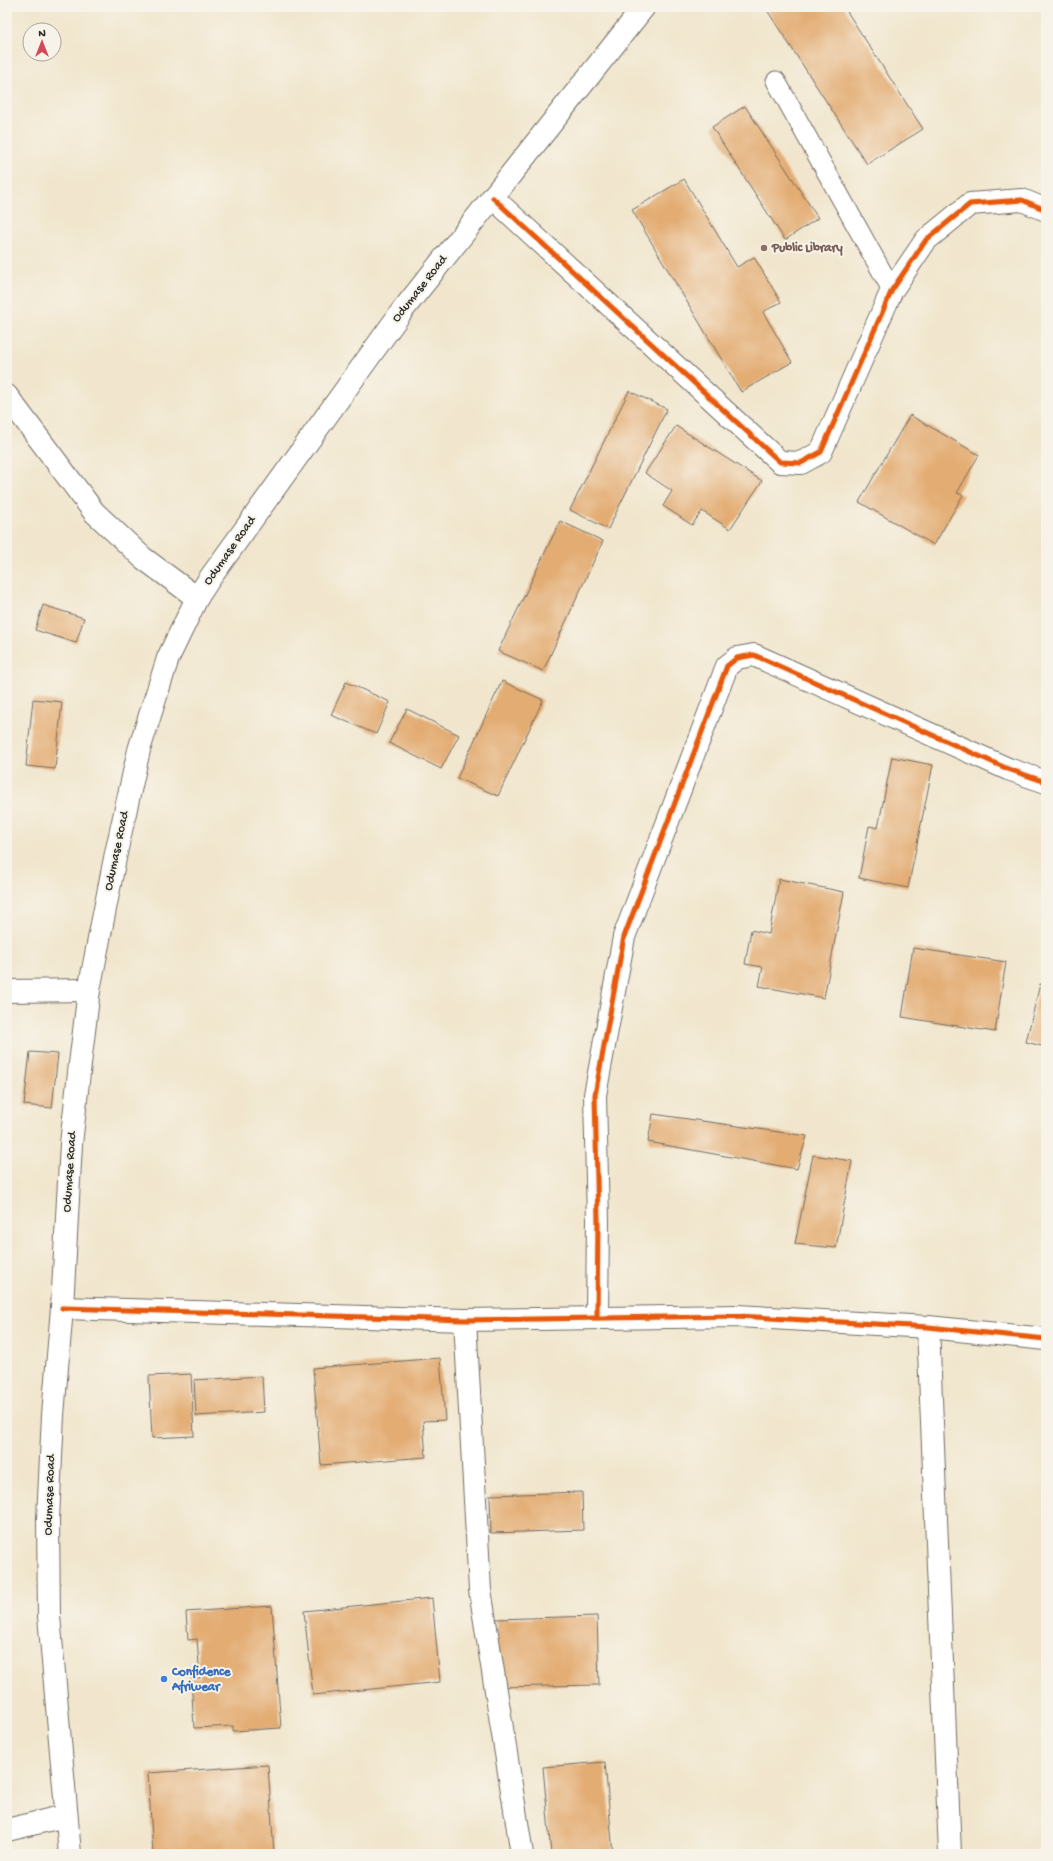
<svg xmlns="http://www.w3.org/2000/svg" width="1053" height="1861" font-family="'Gochi Hand',sans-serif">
<rect width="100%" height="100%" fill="#f7f3e8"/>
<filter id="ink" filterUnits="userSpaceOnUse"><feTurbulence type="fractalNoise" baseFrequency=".025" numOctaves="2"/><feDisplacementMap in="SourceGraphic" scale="8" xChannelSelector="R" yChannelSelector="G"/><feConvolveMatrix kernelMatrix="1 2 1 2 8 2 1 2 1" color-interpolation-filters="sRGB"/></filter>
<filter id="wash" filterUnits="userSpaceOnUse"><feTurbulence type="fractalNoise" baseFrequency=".012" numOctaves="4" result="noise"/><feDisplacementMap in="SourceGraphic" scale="16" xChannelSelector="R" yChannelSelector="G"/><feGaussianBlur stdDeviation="0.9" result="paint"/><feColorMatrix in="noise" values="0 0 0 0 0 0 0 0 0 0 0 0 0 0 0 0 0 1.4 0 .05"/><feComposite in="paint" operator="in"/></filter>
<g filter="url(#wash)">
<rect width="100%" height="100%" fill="#f1e6cd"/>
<g id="blocks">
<g fill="#e3ac72">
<polygon points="765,7 844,7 923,129 867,164"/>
<polygon points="745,106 818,218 785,240 712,127"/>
<polygon points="684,179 737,267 754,257 781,302 763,312 792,362 741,392 632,210"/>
<polygon points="629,391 667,409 608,529 570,510"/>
<polygon points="910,415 979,455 957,493 963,495 934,545 859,502"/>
<polygon points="676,426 762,481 730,529 702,511 692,525 663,506 672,491 645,473"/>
<polygon points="560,521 603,541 543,671 498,651"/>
<polygon points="43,605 84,618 76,643 35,630"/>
<polygon points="502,681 543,700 498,796 457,778"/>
<polygon points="346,682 390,702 376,734 331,715"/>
<polygon points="33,699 62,702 55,769 26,766"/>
<polygon points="407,709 459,735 441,769 389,743"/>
<polygon points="892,757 933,765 908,888 859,878 869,826 878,828"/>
<polygon points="779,879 844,892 824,998 759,986 763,967 745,964 751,930 769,934"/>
<polygon points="913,948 1006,962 995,1032 902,1017"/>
<polygon points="1040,984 1046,985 1046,1047 1026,1042"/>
<polygon points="30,1052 58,1054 52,1108 24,1105"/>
<polygon points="653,1114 807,1136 797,1169 648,1142"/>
<polygon points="813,1155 852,1161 836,1248 795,1244"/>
<polygon points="440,1358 445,1420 423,1421 426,1457 321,1465 313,1368"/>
<polygon points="191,1374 194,1436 152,1438 149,1376"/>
<polygon points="262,1376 264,1412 196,1416 194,1380"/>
<polygon points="582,1492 583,1530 491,1533 490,1495"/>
<polygon points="432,1598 440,1682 313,1695 304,1611"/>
<polygon points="272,1606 281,1728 233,1731 233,1726 194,1728 191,1678 200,1678 197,1639 188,1640 186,1612"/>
<polygon points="597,1616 599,1685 498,1687 496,1619"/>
<polygon points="605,1762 613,1854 551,1854 543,1767"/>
<polygon points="268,1765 274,1854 153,1854 148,1773"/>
</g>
</g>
</g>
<g filter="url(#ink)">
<use href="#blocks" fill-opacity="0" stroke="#706c64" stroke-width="1"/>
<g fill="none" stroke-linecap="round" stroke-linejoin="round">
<g stroke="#706c64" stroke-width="21">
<polyline id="lane" points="776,81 892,290"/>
</g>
<g stroke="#706c64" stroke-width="24">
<g id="street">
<polyline points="493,198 780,462 801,463 821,452 892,290 926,240 970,204 1022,200 1046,210"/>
<polyline points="7,396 94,512 143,558 197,598"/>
<polyline points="7,991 89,990"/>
<polyline points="62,1308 465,1320 737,1316 928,1327 1046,1339"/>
<polyline points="597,1317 598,1221 595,1095 624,937 727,666 737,658 754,655 1008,769 1046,782"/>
<polyline points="465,1320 480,1590 522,1854"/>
<polyline points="928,1327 950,1854"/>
<polyline points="7,1830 65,1816"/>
</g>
</g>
<g stroke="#706c64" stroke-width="24">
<polyline id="secondary" points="70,1854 49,1616 48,1519 53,1415 62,1308 71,1144 80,1064 89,990 116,853 139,750 168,658 197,598 210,578 402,311 644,7"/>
</g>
<use href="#lane" stroke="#fff" stroke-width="19"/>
<use href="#street" stroke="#fff" stroke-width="22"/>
<use href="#secondary" stroke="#fff" stroke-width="22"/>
<g stroke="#f7f3e8" stroke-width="8">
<g id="cycleway">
<polyline points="493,198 780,462 801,463 821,452 892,290 926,240 970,204 1022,200 1046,210"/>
<polyline points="62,1308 465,1320 737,1316 928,1327 1046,1339"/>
<polyline points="597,1317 598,1221 595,1095 624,937 727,666 737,658 754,655 1008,769 1046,782"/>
</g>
</g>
<use href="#cycleway" stroke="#e8590c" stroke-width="5"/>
</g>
</g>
<circle fill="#8d6e63" stroke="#f7f3e8" stroke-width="1.5" cx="764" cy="248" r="4"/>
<circle fill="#3f7fe0" stroke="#f7f3e8" stroke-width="1.5" cx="164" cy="1679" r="4"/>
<g text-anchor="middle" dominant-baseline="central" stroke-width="4" stroke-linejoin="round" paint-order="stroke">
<g font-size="13" font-weight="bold" fill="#785e54" stroke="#f7f3e8" text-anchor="start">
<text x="772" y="248">Public Library</text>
</g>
<g font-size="13" fill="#2b2b2b" stroke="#f7f3e8">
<text transform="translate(420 289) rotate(-52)">Odumase Road</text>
<text transform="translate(230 551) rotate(-55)">Odumase Road</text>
<text transform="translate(117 851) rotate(-78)">Odumase Road</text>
<text transform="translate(70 1172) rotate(-86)">Odumase Road</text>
<text transform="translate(50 1495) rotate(-88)">Odumase Road</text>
</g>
<g font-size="13" font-weight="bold" fill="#366cbe" stroke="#f7f3e8" text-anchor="start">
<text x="172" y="1672">Confidence<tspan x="172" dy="15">Afriwear</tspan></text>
</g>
</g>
<rect width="1053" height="1861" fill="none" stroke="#f7f3e8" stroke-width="24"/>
<g transform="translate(42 42)"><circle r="19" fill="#f7f3e8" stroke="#a5a39c"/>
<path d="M0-3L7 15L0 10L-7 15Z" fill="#d1495b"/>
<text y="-6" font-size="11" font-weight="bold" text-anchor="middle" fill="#2b2b2b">N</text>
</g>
</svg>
